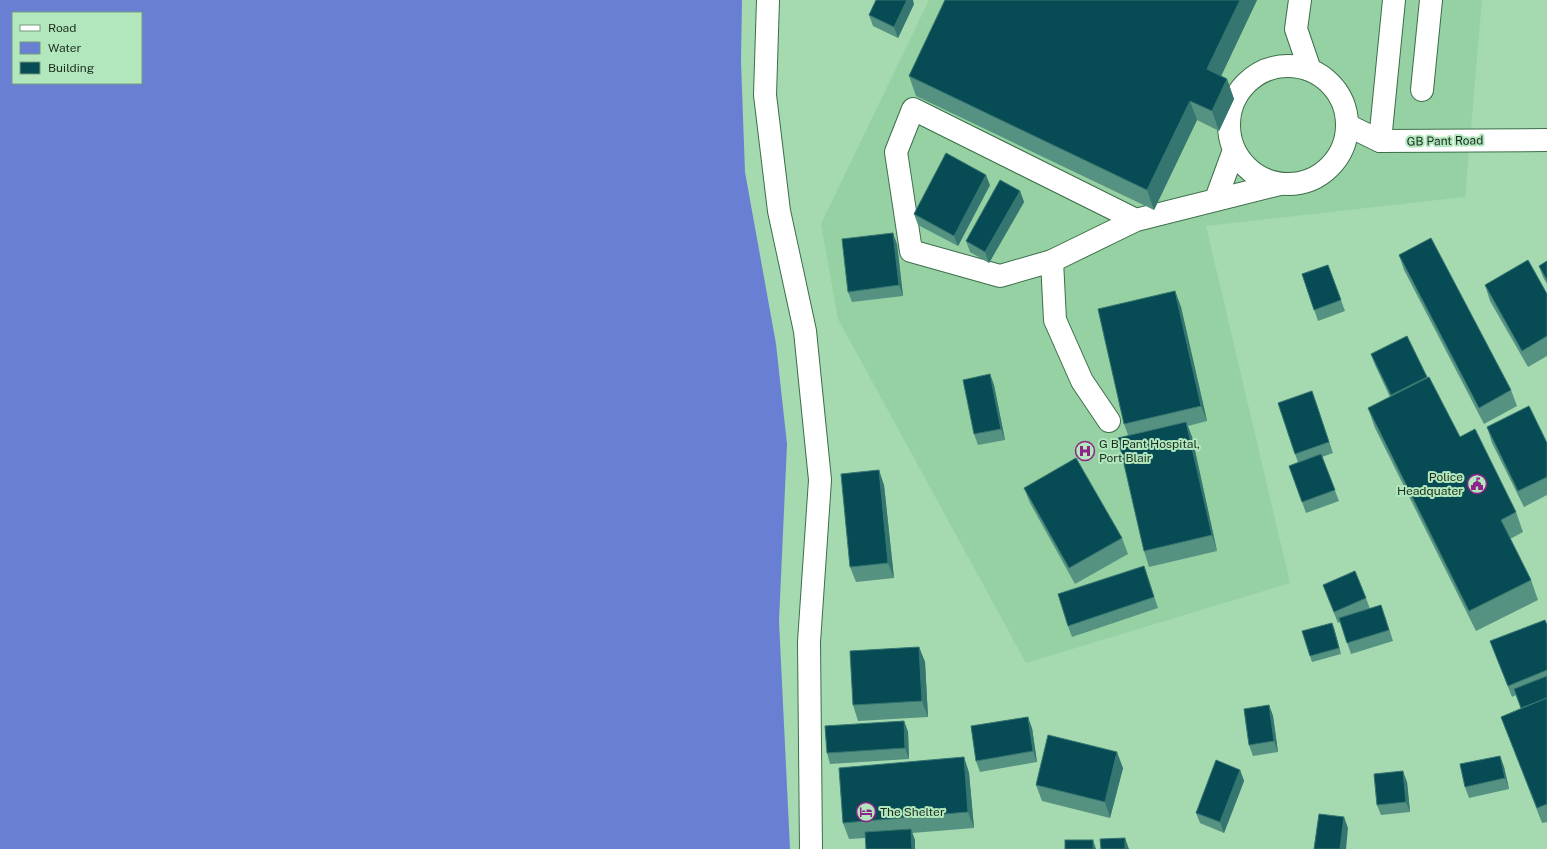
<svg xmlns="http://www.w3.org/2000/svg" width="1547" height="849" font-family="'Public Sans',sans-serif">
<rect width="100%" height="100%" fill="#a5d9b0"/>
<polygon fill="#96d1a3" points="929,0 1482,0 1465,197 1206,226 1290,583 1026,663 838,319 821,224"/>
<path fill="#697fd4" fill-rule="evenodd" d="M 0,0 L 742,0 L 741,62 L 745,172 L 776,344 L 787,444 L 779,621 L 790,849 L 0,849 ZM 13,13 L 141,13 L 141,83 L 13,83 Z"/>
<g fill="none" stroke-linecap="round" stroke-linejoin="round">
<g stroke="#3d6e4a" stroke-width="24">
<g id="minor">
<polyline points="768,0 765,95 779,211 805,331 820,480 809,642 811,849"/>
<polyline points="1300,0 1296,29 1310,70"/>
<circle cx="1288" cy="125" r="59"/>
<polyline points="1422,90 1431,0"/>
<polyline points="1347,125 1380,141 1547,140"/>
<polyline points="1380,141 1394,0"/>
<polyline points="1216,199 1234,150"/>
<polyline points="1136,220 1052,261 1000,276 911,251 896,152 913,109 1136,220 1280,184"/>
<polyline points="1052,261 1055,320 1082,381 1109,421"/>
</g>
</g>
<use href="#minor" stroke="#fff" stroke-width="22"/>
</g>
<g fill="#569282">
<polygon points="945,0 1257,0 1221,76 1227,79 1234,99 1219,131 1197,120 1154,210 916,96 909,76"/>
<polygon points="914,4 898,38 873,26 869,15"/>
<polygon points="990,185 958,246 918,225 914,214"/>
<polygon points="1020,191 1024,202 989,263 970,252 966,241"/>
<polygon points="897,244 903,296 852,302 848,292"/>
<polygon points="1399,255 1511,390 1517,406 1484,424 1404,270"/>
<polygon points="1547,261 1547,284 1543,277 1539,266"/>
<polygon points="1328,265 1345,311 1318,321 1302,274"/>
<polygon points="1485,285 1547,294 1547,356 1528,367 1490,301"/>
<polygon points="1175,291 1181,307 1207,421 1188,426 1192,437 1217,551 1149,567 1144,551 1128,435 1124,424"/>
<polygon points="1371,354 1427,377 1460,437 1516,512 1523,532 1510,539 1531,580 1538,600 1476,631 1375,428 1368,408 1390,397 1375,365"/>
<polygon points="990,374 994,385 1005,440 978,445 974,434"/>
<polygon points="1316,402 1333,453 1322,457 1339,501 1306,513 1289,466 1298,462 1295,454"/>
<polygon points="1487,427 1547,443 1547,495 1524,507 1492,443"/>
<polygon points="884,485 894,578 856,582 850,567"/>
<polygon points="1024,488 1122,538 1128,554 1075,584 1030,503"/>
<polygon points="1144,566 1158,608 1072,637 1068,626"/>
<polygon points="1323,585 1366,598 1370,609 1385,616 1393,641 1351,654 1340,622 1338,623 1327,596"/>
<polygon points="1547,625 1547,822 1542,823 1501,717 1521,708 1516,695 1512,697 1490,641"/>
<polygon points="1334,628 1341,654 1312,662 1310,656"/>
<polygon points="919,647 925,662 928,717 858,721 853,705"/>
<polygon points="1269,705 1273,716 1278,752 1253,756 1249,745"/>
<polygon points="904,721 908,732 909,759 830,764 827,753"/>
<polygon points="1032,728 1037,762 980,772 976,761"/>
<polygon points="1500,756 1504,767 1509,789 1469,798 1465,787"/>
<polygon points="964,757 969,773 974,828 912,833 915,840 865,838 849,839 843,823"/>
<polygon points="1123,768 1110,818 1042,801 1036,785"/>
<polygon points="1240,770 1244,781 1224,833 1200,823 1196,813"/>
<polygon points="1407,782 1410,812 1381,815 1377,805"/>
</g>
<g fill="#367670">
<polygon points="907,0 913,0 914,4 898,38 894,27"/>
<polygon points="1240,0 1257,0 1215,89 1207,69"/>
<polygon points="1227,79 1234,99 1219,131 1212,111"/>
<polygon points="1190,101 1197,120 1154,210 1147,190"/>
<polygon points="986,175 990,185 958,246 954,236"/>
<polygon points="1020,191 1024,202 989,263 985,252"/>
<polygon points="893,233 897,244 903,296 899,285"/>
<polygon points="1175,291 1181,307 1207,421 1201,406"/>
<polygon points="990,374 994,385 1005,440 1001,429"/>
<polygon points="1186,422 1192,437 1217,551 1212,535"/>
<polygon points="879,470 884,485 894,578 888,563"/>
<polygon points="1332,623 1334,628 1341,654 1339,648"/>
<polygon points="919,647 925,662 928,717 922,701"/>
<polygon points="1269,705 1273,716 1278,752 1274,741"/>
<polygon points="1028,717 1032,728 1037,762 1033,751"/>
<polygon points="904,721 908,732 909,759 905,748"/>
<polygon points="1117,752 1123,768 1110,818 1105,802"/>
<polygon points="1500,756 1504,767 1509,789 1505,778"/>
<polygon points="964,757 969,773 974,828 968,812"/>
<polygon points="1240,770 1244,781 1224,833 1220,822"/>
<polygon points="1403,771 1407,782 1410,812 1406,802"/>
<polygon points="1344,817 1348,828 1346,849 1340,849"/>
<polygon points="911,829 915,840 915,849 912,849"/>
<polygon points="1125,838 1129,849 1125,849"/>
<polygon points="1093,840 1096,849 1093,849"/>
</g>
<g fill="#074b55" stroke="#367670">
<polygon points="876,0 907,0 894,27 869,15"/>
<polygon points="945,0 1240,0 1207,69 1227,79 1212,111 1190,101 1147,190 909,76"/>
<polygon points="946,153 986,175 954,236 914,214"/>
<polygon points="1000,180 1020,191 985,252 966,241"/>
<polygon points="893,233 899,285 848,292 842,239"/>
<polygon points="1431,238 1511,390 1479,408 1399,255"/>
<polygon points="1528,260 1547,294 1547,336 1522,351 1485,285"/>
<polygon points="1547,261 1547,280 1539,266"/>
<polygon points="1328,265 1341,300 1314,310 1302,274"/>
<polygon points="1175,291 1201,406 1124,424 1098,309"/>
<polygon points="1407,336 1427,377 1391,395 1371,354"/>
<polygon points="990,374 1001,429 974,434 963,380"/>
<polygon points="1429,377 1460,437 1475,429 1516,512 1501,520 1531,580 1469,611 1368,408"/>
<polygon points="1312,391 1329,442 1295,454 1278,403"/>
<polygon points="1529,406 1547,443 1547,477 1518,491 1487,427"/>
<polygon points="1186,422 1212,535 1144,551 1118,438"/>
<polygon points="1321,454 1335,490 1302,502 1289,466"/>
<polygon points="1076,458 1122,538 1069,568 1024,488"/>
<polygon points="879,470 888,563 850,567 841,474"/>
<polygon points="1144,566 1154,597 1068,626 1058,594"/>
<polygon points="1355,571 1366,598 1334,612 1323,585"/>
<polygon points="1381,605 1389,630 1347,643 1339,618"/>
<polygon points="1545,620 1547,625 1547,670 1508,686 1490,641"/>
<polygon points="1332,623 1339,648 1310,656 1302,631"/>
<polygon points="919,647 922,701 853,705 850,651"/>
<polygon points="1547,676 1547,698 1521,708 1514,689"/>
<polygon points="1547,698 1547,804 1537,808 1501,717"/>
<polygon points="1269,705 1274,741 1249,745 1244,709"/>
<polygon points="1028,717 1033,751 976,761 971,726"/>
<polygon points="904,721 905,748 827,753 825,726"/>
<polygon points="1048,735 1117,752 1105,802 1036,785"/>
<polygon points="1500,756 1505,778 1465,787 1460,764"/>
<polygon points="964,757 968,812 843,823 839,768"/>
<polygon points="1216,760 1240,770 1220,822 1196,813"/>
<polygon points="1403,771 1406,802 1377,805 1374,774"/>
<polygon points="1319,814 1344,817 1340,849 1314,849"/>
<polygon points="911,829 912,849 866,849 865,832"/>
<polygon points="1125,838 1125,849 1101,849 1100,839"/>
<rect x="1065" y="840" width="28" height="9"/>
</g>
<defs>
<g id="hospital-ring" transform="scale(1)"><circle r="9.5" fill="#b2e6bd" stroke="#8f2488" stroke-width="1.5"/><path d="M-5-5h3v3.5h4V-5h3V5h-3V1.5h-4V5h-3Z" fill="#8f2488"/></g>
<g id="civic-ring" transform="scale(1)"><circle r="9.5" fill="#b2e6bd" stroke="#8f2488" stroke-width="1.5"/><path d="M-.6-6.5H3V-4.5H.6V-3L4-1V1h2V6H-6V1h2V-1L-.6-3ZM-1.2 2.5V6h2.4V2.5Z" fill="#8f2488"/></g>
<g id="hotel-ring" transform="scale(1)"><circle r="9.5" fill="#b2e6bd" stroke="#8f2488" stroke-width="1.5"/><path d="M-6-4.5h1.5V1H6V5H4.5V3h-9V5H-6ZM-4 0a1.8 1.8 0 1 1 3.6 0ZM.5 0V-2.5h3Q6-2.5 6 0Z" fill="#8f2488"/></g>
</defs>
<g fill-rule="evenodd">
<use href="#hospital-ring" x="1085" y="451"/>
<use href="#civic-ring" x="1477" y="484"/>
<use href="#hotel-ring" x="866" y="812"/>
</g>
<g text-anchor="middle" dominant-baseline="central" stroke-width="4" stroke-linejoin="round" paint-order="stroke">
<g font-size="12" fill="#192d1e" stroke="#b2e6bd">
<text transform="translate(1445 141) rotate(-1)">GB Pant Road</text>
</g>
<g font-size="12" fill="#192d1e" stroke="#b2e6bd" text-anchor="start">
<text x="1099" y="444">G B Pant Hospital,<tspan x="1099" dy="14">Port Blair</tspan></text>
<text x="1463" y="477" text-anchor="end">Police<tspan x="1463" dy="14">Headquater</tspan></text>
<text x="880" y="812">The Shelter</text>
</g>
</g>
<rect x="12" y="12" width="130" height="72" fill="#b2e6bd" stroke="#759c7d"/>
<rect x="20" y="25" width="20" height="6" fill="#ffffff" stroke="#759c7d"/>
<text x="48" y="32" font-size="12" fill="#192d1e">Road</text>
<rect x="20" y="42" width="20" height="12" fill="#697fd4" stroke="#759c7d"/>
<text x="48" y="52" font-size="12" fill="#192d1e">Water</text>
<rect x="20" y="62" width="20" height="12" fill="#074b55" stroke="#759c7d"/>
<text x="48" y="72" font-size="12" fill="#192d1e">Building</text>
</svg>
